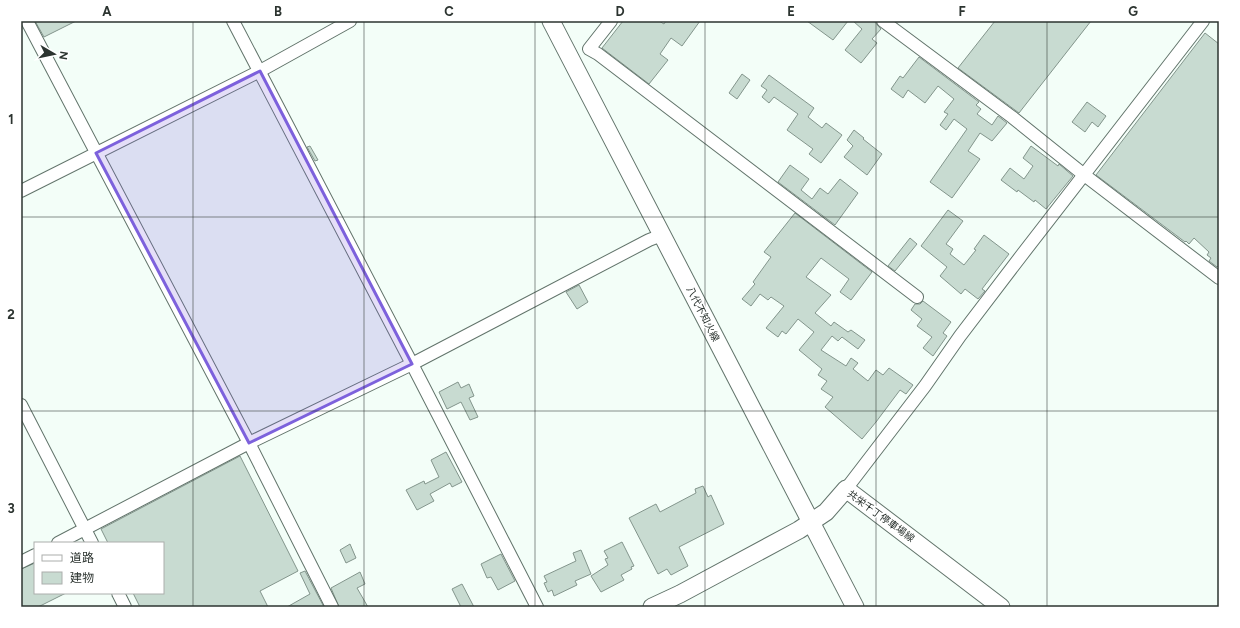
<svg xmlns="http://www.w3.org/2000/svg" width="1240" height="628" font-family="Figtree,'Noto Sans JP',sans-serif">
<rect width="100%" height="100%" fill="#f3fef8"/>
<g fill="#c8dbd1" stroke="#83958c">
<polygon points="35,21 76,21 44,37"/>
<polygon points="623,21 659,21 664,24 666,21 700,21 682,46 671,38 660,54 668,60 649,84 602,48"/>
<polygon points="807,21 848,21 833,40"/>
<polygon points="853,21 874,21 881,29 872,39 877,43 861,63 845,50 862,29"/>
<polygon points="995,21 1091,21 1019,113 958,68"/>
<polygon points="1205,33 1219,44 1219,265 1217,267 1209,261 1211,258 1207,255 1209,252 1194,238 1189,244 1186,241 1185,242 1096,175"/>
<polygon points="919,57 979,102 976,105 981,109 977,114 992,125 998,116 1007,123 992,141 980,133 968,151 980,159 952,198 930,182 967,129 954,119 946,130 940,125 948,114 944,112 954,99 938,86 925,103 908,90 903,98 891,89 900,76 903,78"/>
<polygon points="742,74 750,80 737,99 729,93"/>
<polygon points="769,75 814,108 808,117 822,128 826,123 842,135 821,163 809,154 813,149 787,130 798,114 774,97 769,103 762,97 767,90 761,86"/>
<polygon points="1087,102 1106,116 1098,127 1092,122 1085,132 1072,122"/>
<polygon points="854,130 864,138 863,139 882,154 867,175 844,157 853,146 847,140"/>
<polygon points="310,146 318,160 315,161 307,147"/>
<polygon points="1031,146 1058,166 1059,164 1073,176 1046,209 1035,200 1034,202 1018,190 1017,192 1001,180 1010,168 1024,179 1033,166 1023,158"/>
<polygon points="790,165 809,179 801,190 812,199 820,188 828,194 840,179 858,193 835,225 778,182"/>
<polygon points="948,210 963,221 946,244 953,249 950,254 964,265 976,250 974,249 984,235 1009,254 982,289 985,291 978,299 965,289 961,294 940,276 947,267 921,246"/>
<polygon points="795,213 872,272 851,300 840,292 849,279 821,258 806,277 831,295 815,313 831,326 834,322 848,332 851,330 865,340 858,349 842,337 838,341 832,336 821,350 846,366 851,358 858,363 853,369 868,381 876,370 883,375 889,368 913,385 906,394 900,390 876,422 862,439 825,407 833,397 821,389 827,381 818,375 822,369 799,350 814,332 798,319 786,334 782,331 778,337 766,328 784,306 771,297 768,300 760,294 751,306 742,299 755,284 753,282 771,257 764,252"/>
<polygon points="910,238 917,244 895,271 888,266"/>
<polygon points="579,285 588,302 577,309 566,292"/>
<polygon points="923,301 951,322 943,333 947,336 933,356 923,348 932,337 917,326 922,319 911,310 915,304 920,304"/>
<polygon points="458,382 461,388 469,384 474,396 469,398 478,417 470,420 461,402 447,409 439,392"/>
<polygon points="446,452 462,482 452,487 450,483 430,494 434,501 417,510 406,490 424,481 425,484 439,477 431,460"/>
<polygon points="240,456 298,571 260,591 268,607 140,607 133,593 163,593 163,543 108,543 101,529"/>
<polygon points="703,486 708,497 711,495 724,524 679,547 688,566 671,575 667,569 658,574 629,518 656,504 660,512 696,493 695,489"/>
<polygon points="622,542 634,566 631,567 632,569 621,575 624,580 601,592 591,576 608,565 605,559 608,558 604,551"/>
<polygon points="350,544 356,558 346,563 340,550"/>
<polygon points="581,550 591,574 575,581 577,585 554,596 552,590 548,592 544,583 547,582 544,576 576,561 573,553"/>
<polygon points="501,554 515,581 498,590 491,577 487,578 481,564"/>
<polygon points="35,563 35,593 66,593 38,607 21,607 21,569"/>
<polygon points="305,571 324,607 287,607 310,594 300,573"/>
<polygon points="360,572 365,584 357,588 368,607 339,607 331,588"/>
<polygon points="462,584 474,607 461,607 452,589"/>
</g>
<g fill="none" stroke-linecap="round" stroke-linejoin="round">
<g stroke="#62746b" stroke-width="14">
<g id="street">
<polyline points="27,21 249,443 332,607"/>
<polyline points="233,21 412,364 537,607"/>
<polyline points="611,21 589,49 598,54 917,297"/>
<polyline points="883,21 1012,117 1083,174 1219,278"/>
<polyline points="21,191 260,71 350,21"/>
<polyline points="21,405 92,543"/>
<polyline points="846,489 925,386 960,336 1021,256 1203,21"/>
<polyline points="58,543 249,443 412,364 649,240 662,235"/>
<polyline points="21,562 35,555"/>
<polyline points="118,593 125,607"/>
</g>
</g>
<g stroke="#62746b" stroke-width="19">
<g id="secondary">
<polyline points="551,21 855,607"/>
<polyline points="652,607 680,594 799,530 826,512 846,489 1001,607"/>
</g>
</g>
<use href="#street" stroke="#fff" stroke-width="12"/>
<use href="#secondary" stroke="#fff" stroke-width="17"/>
</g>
<path fill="#7d61dc" fill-opacity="0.2" stroke="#7d61dc" stroke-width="3" stroke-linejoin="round" d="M 260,71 L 412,364 L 249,443 L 96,153 Z"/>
<path fill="none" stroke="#2c3430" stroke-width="1" stroke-opacity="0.55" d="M 193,21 L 193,607M 364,21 L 364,607M 535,21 L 535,607M 705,21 L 705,607M 876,21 L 876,607M 1047,21 L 1047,607M 21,217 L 1219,217M 21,411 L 1219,411"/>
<g text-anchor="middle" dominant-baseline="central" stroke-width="3" stroke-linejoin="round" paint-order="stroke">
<g font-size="10" fill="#2c3430" stroke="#fff">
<text transform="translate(703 314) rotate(63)">八代不知火線</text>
<text transform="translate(881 516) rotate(36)">共栄千丁停車場線</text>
</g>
</g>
<rect width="1240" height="628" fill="none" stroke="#ffffff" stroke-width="44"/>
<rect x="34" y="542" width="130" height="52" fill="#ffffff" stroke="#abaeac"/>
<rect x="42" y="555" width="20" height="6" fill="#ffffff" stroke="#abaeac"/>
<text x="70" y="562" font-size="12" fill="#2c3430">道路</text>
<rect x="42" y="572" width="20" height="12" fill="#c8dbd1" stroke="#abaeac"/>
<text x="70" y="582" font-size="12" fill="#2c3430">建物</text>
<g transform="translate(54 54) rotate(99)" stroke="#ffffff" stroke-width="3" paint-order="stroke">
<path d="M0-3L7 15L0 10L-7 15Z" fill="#2c3430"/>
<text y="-6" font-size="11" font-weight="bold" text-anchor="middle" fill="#2c3430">N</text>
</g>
<rect x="22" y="22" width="1196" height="584" fill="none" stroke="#2c3430" stroke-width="1.5"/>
<g font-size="13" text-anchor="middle" font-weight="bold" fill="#2c3430">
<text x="107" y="16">A</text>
<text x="278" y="16">B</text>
<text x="449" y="16">C</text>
<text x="620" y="16">D</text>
<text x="791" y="16">E</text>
<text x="962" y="16">F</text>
<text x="1133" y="16">G</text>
<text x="11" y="124">1</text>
<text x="11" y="319">2</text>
<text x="11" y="513">3</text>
</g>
</svg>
